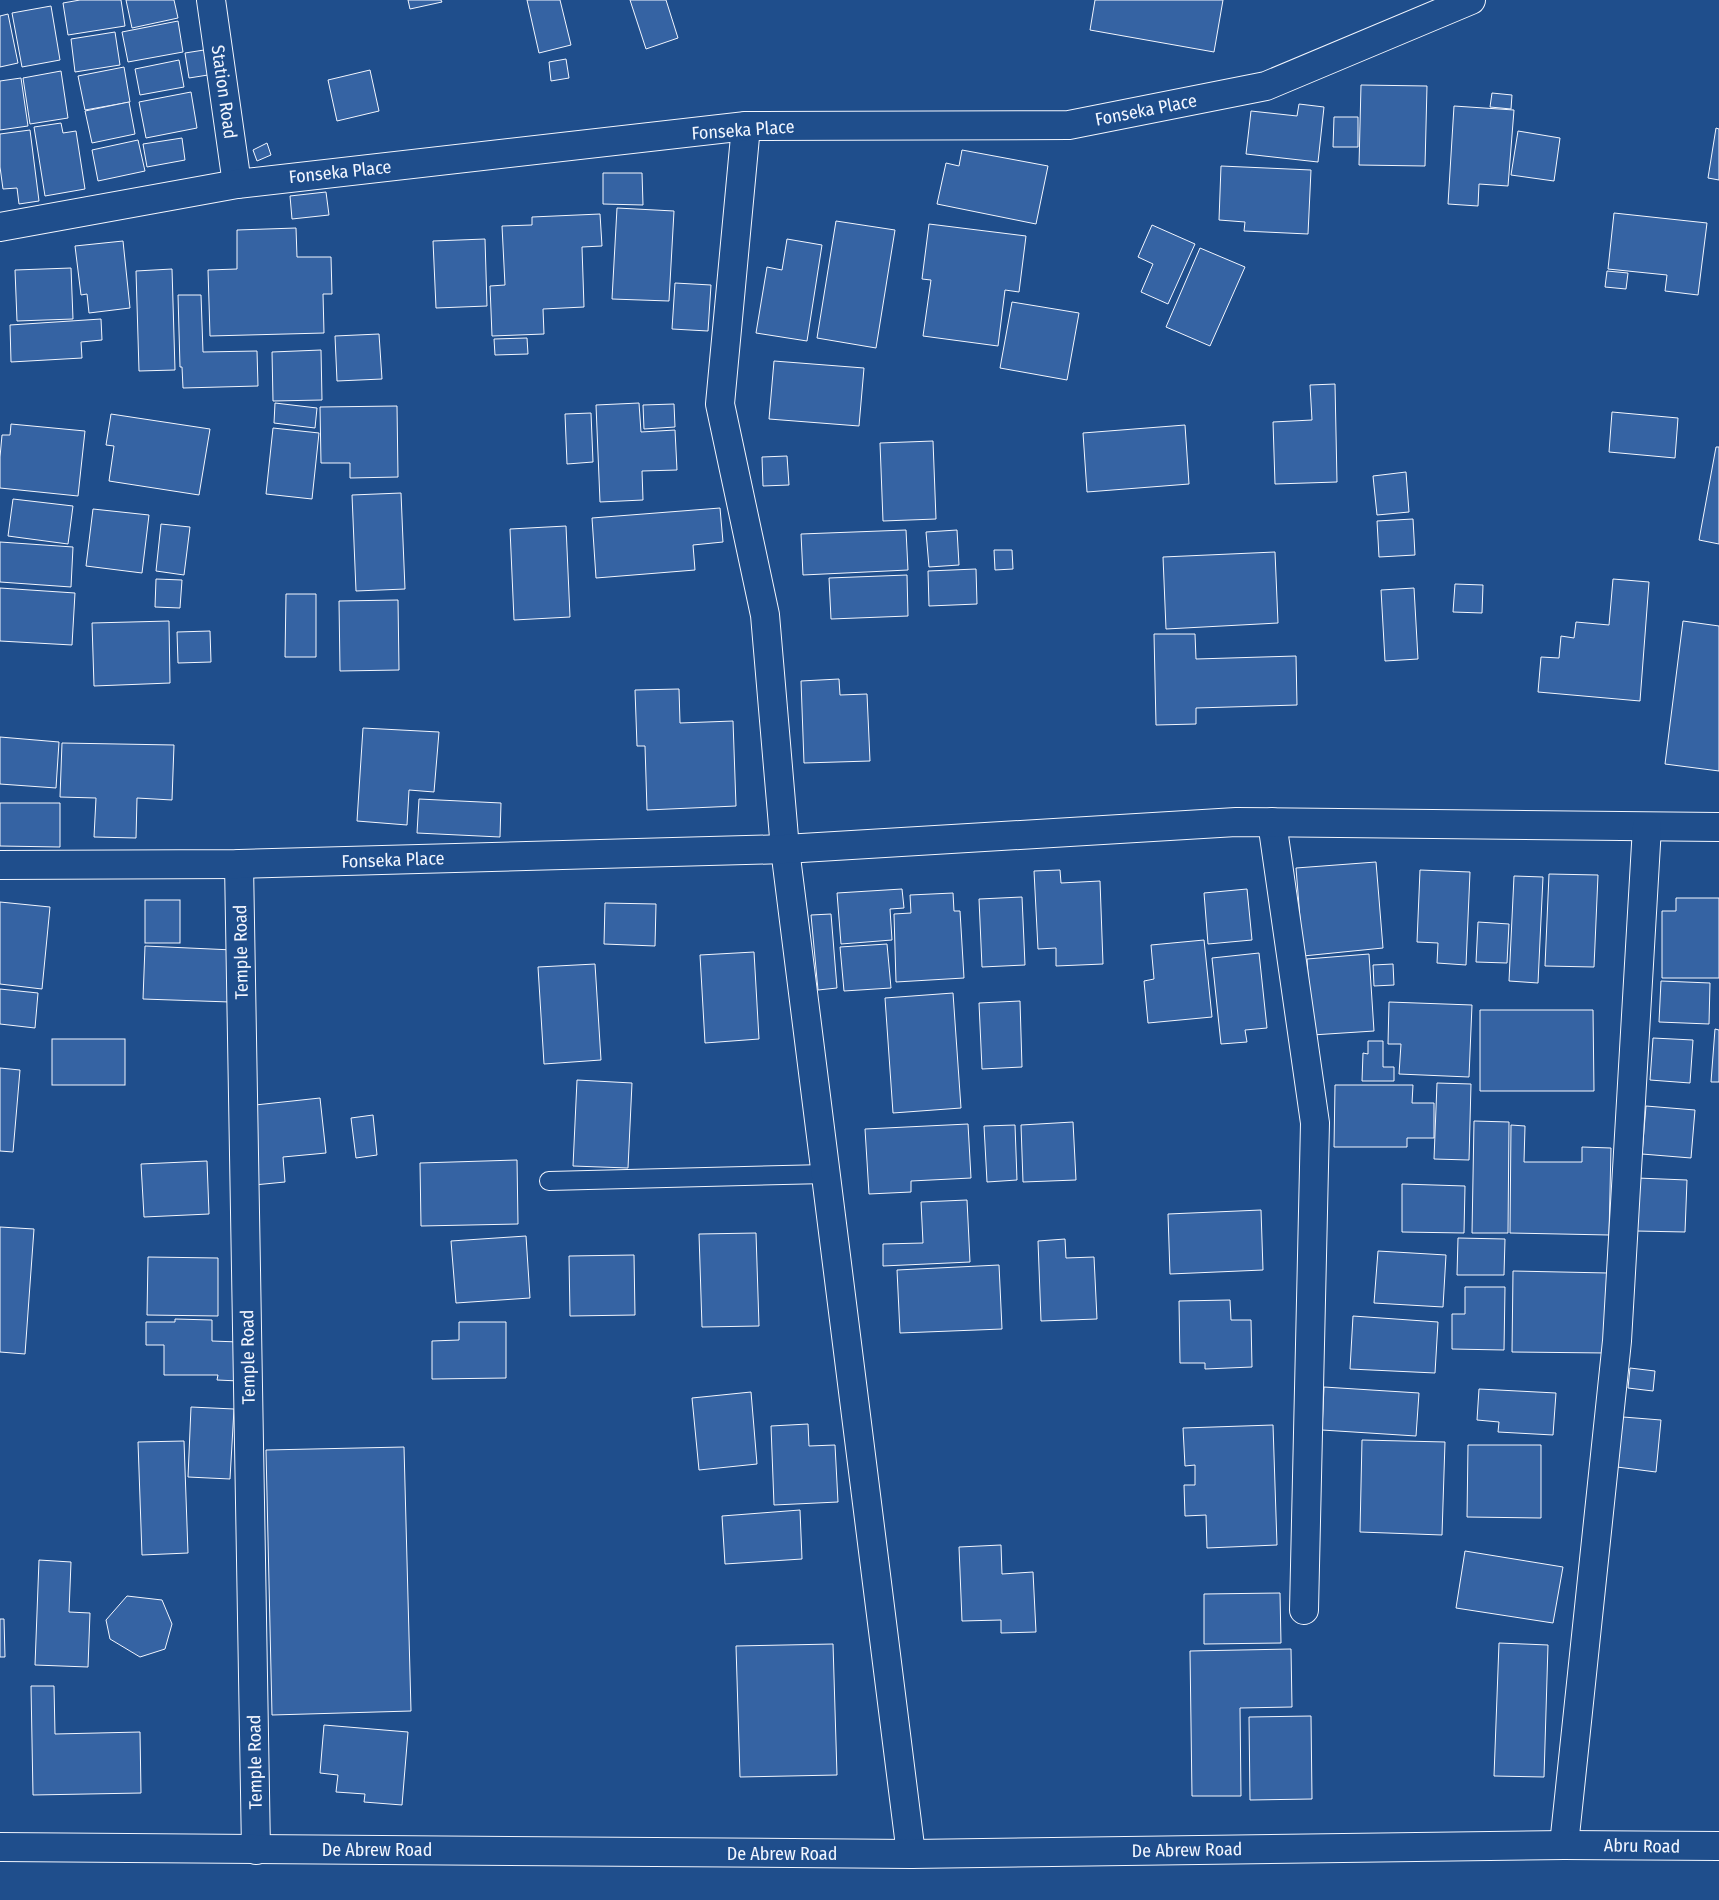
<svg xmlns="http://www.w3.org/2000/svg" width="1719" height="1900" font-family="'Fira Sans Condensed',sans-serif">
<rect width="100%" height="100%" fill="#1f4e8c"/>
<g fill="#3563a3" stroke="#f2f6ff">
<polygon points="80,0 121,0 125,26 68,35 63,3"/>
<polygon points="126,0 174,0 178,18 132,28"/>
<polygon points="408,0 441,0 442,2 410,9"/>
<polygon points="527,0 560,0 571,45 539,53"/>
<polygon points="630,0 666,0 678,38 646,49"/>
<polygon points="1095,0 1223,0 1214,52 1090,30"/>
<polygon points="51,6 60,60 22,67 12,13"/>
<polygon points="8,14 18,63 0,67 0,16"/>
<polygon points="178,21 183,52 128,62 122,32"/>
<polygon points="115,32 120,65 75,72 71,39"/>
<polygon points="204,50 208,75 189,78 185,53"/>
<polygon points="566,59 569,78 551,81 549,62"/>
<polygon points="179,60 184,87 140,95 135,69"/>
<polygon points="124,67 130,102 85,110 78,76"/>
<polygon points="370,70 379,111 337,121 328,80"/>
<polygon points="61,71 68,118 30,124 23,78"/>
<polygon points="21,78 28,126 0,130 0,81"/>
<polygon points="1361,85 1427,86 1425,166 1359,165"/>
<polygon points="191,92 197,128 146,138 139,102"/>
<polygon points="1492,93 1512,95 1511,109 1490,107"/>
<polygon points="129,102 135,134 92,143 85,111"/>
<polygon points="1299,104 1324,107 1318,162 1246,154 1251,111 1297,116"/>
<polygon points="1454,106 1514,110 1508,186 1479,184 1478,206 1448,204"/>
<polygon points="1334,117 1358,117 1358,147 1333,147"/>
<polygon points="61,123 63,133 76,131 85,189 45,196 34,127"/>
<polygon points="1716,128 1719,129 1719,180 1708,178"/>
<polygon points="30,130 39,201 19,204 17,188 3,189 0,167 0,134"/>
<polygon points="1518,131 1560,138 1554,181 1511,175"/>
<polygon points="182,138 185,160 147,167 143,144"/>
<polygon points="138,140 145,171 98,181 92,150"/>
<polygon points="267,143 271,155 257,161 253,150"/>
<polygon points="962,150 1048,166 1036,224 937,204 946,163 959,166"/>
<polygon points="1221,166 1311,170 1308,234 1244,231 1245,222 1219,220"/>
<polygon points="603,173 642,173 643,205 603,204"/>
<polygon points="326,192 329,215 292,219 290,196"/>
<polygon points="617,208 674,211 669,301 612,299"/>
<polygon points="1614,213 1707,223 1698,295 1665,291 1667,275 1608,269"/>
<polygon points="600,214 602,246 582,247 584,307 543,309 544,334 492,336 490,286 505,285 502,226 532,225 532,217"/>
<polygon points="836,221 895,230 876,348 817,338"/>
<polygon points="929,224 1026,236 1019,292 1005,290 998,346 923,336 931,280 922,279"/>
<polygon points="1152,225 1195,244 1168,304 1141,292 1153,264 1138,257"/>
<polygon points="296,228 297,257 331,257 332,294 323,294 324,333 210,336 208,270 237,269 237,230"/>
<polygon points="485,239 487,306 436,308 433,241"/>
<polygon points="787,239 822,245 807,341 756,333 767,267 782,270"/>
<polygon points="123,241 130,308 89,313 87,294 81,295 75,246"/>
<polygon points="1200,248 1245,267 1210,346 1166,327"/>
<polygon points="71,268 73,319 17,321 15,270"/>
<polygon points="172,269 175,370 139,371 136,271"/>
<polygon points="1607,271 1628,273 1626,289 1605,287"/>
<polygon points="675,283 711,285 708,331 672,329"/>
<polygon points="178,295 201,295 203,352 257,351 258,386 183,388 182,367 180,367"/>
<polygon points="1012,302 1079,313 1067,380 1000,368"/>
<polygon points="101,319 102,340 81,342 82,358 11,362 10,325"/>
<polygon points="379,334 382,379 337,381 335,336"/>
<polygon points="527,338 528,354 495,355 494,339"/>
<polygon points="321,350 322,400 273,401 272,352"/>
<polygon points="774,361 864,368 859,426 769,419"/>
<polygon points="1335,384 1337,482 1275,484 1273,422 1312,420 1310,385"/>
<polygon points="275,403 317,408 315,428 274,423"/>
<polygon points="639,403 641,432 675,430 677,470 642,471 643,500 600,502 596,405"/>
<polygon points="674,404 675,427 644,429 643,405"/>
<polygon points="397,406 398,477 350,478 350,463 321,463 320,407"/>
<polygon points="1612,412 1678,418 1675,458 1609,452"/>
<polygon points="591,413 593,462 567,464 565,414"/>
<polygon points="111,414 210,429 199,495 109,481 114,446 106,445"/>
<polygon points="11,424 85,431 78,496 0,488 0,457 2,435 10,435"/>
<polygon points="1185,425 1189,484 1087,492 1083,433"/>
<polygon points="273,428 319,433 312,499 266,494"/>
<polygon points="933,441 936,519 883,521 880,443"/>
<polygon points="1716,447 1719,447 1719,544 1699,540"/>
<polygon points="787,456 789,485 763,486 762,457"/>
<polygon points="1406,472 1409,512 1377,515 1373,476"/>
<polygon points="401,493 405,589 356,591 352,495"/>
<polygon points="13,499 73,506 68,544 8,536"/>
<polygon points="720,508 723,542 693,545 695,570 596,578 592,518"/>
<polygon points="93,509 149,515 142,573 86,566"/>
<polygon points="1413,519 1415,555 1379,557 1377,521"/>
<polygon points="161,524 190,527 184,575 156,571"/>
<polygon points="566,526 570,617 514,620 510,529"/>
<polygon points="906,530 908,570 803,575 801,534"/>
<polygon points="957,530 959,565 929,567 926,532"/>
<polygon points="0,542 73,547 71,587 0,582"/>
<polygon points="994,550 1012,550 1013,569 995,570"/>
<polygon points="1275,552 1278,623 1166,629 1163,557"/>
<polygon points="976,569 977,604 929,606 928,571"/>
<polygon points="907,575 908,616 831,619 829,578"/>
<polygon points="156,579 182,580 180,608 155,607"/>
<polygon points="1613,579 1649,582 1640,701 1538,692 1541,657 1559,658 1561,636 1574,638 1576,622 1609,625"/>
<polygon points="1455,584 1483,585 1482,613 1453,612"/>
<polygon points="0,588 75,593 72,645 0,641"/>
<polygon points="1414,588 1418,659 1385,661 1381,590"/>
<polygon points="286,594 316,594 316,657 285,657"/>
<polygon points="398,600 399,670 340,671 339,601"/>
<polygon points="169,621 170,683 94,686 92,623"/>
<polygon points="1683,621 1719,626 1719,771 1665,764"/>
<polygon points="210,631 211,662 178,663 177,632"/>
<polygon points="1154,634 1195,634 1196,659 1296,656 1297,705 1196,708 1196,724 1156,725"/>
<polygon points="839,679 840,695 867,694 870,761 804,763 801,681"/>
<polygon points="679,689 680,723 733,721 736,806 647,810 645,746 637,746 635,690"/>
<polygon points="363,728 439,732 434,792 409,790 407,825 357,821"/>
<polygon points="0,737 59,742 56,788 0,784"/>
<polygon points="62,743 174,745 172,800 137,798 136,838 94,837 96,798 60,797"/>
<polygon points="419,799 501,803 500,837 417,833"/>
<polygon points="0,803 60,803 60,847 0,846"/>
<polygon points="1376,862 1383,948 1303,956 1296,868"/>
<polygon points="1060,870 1061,883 1100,881 1103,964 1056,966 1056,948 1038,949 1034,871"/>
<polygon points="1420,870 1470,872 1466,965 1437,963 1438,943 1417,942"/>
<polygon points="1549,874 1598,875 1594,967 1545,966"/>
<polygon points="1514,876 1543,877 1538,983 1509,981"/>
<polygon points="902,889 904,908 890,909 892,940 841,944 837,893"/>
<polygon points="1247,889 1252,940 1208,944 1204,893"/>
<polygon points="953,893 954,911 960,911 964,978 896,982 894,914 911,913 910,895"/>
<polygon points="1022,897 1025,965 982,967 979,899"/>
<polygon points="1676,898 1719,898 1719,978 1662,978 1662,911 1676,911"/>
<rect x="145" y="900" width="35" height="43"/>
<polygon points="0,902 50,907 42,989 0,984"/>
<polygon points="605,903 656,904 655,946 604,944"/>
<polygon points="831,914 837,988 818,990 811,915"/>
<polygon points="1478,922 1509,924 1507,963 1476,962"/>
<polygon points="1204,940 1212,1017 1148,1023 1144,981 1154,979 1151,945"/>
<polygon points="887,944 891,988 844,991 840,947"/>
<polygon points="145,946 233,950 230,1002 143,999"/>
<polygon points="754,952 759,1039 705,1043 700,955"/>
<polygon points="1259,953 1267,1028 1245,1030 1247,1042 1221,1044 1212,958"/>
<polygon points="1369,954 1374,1031 1312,1035 1307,959"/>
<polygon points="595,964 601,1060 544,1064 538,967"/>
<polygon points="1393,964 1394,985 1374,986 1373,965"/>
<polygon points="1661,981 1710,983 1709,1024 1659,1022"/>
<polygon points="0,989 38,993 35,1028 0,1024"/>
<polygon points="953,993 961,1108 893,1113 885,998"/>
<polygon points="1020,1001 1022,1067 982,1069 979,1003"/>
<polygon points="1389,1002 1472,1005 1469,1077 1399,1074 1401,1044 1388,1044"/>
<polygon points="1480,1010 1593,1010 1594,1091 1480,1091"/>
<polygon points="1715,1029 1719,1030 1719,1082 1711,1082"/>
<polygon points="1653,1038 1693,1040 1690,1083 1650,1080"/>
<rect x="52" y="1039" width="73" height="46"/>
<polygon points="1368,1041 1383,1041 1383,1067 1394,1067 1394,1081 1362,1081 1363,1053 1368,1054"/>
<polygon points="0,1068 20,1070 13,1152 0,1151"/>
<polygon points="577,1080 632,1083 628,1168 573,1166"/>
<polygon points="1437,1083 1471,1084 1469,1160 1434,1159"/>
<polygon points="1335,1085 1413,1085 1412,1103 1434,1103 1434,1138 1407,1138 1407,1147 1334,1147"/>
<polygon points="320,1098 326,1153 283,1157 285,1182 254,1185 246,1106"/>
<polygon points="1646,1106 1695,1110 1691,1158 1642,1154"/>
<polygon points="373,1115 377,1155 356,1158 351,1118"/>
<polygon points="1474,1121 1509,1122 1508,1233 1472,1233"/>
<polygon points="1073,1122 1076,1180 1023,1182 1021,1125"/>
<polygon points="968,1124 971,1178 911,1181 911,1192 869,1194 865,1129"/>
<polygon points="1015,1125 1017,1180 987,1182 984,1126"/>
<polygon points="1511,1125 1525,1126 1524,1162 1582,1162 1582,1147 1611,1148 1609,1235 1510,1233"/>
<polygon points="517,1160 518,1224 421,1226 420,1163"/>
<polygon points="207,1161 209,1214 144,1217 141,1164"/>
<polygon points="1637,1178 1687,1180 1685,1232 1636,1231"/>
<polygon points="1402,1184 1465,1186 1464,1233 1402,1232"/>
<polygon points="967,1200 970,1262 883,1266 883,1244 923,1243 921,1202"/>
<polygon points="1261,1210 1263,1270 1170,1274 1168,1214"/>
<polygon points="0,1227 34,1229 25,1354 0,1352"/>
<polygon points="756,1233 759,1326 702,1327 699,1234"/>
<polygon points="526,1236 530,1298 456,1303 451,1241"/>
<polygon points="1458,1238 1505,1239 1504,1275 1457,1275"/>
<polygon points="1065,1239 1066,1258 1094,1257 1097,1319 1041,1321 1038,1241"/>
<polygon points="1378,1251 1446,1255 1443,1307 1374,1303"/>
<polygon points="634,1255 635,1315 570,1316 569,1256"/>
<polygon points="148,1257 218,1258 218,1316 147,1315"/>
<polygon points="999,1265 1002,1329 900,1333 897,1270"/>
<polygon points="1513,1271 1608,1273 1606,1353 1512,1352"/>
<polygon points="1465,1287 1505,1287 1504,1350 1452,1349 1452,1314 1465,1314"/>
<polygon points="1230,1300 1231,1320 1251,1320 1252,1367 1205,1369 1205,1363 1180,1363 1179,1301"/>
<polygon points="1353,1316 1438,1322 1435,1373 1350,1369"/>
<polygon points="175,1319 212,1320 212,1341 239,1342 239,1381 217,1380 218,1375 164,1375 164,1345 146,1345 146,1322 175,1322"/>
<polygon points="459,1322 506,1322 506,1378 432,1379 432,1341 459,1340"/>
<polygon points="1630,1368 1655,1371 1653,1391 1628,1388"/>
<polygon points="1324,1387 1419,1393 1416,1436 1322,1430"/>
<polygon points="1479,1389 1556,1393 1553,1435 1498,1432 1499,1422 1477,1420"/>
<polygon points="751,1392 757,1464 699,1470 692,1398"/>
<polygon points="191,1407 234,1409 230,1479 188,1477"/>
<polygon points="1623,1417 1661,1420 1656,1472 1617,1467"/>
<polygon points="808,1424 809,1446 835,1445 838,1502 774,1505 771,1426"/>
<polygon points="1273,1425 1277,1545 1207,1548 1206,1515 1185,1516 1184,1485 1195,1485 1195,1465 1185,1466 1183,1428"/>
<polygon points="1362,1440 1445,1442 1442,1535 1360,1532"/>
<polygon points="184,1441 188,1553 142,1555 138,1442"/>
<polygon points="1468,1445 1541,1445 1541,1518 1467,1517"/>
<polygon points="404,1447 411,1711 272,1715 266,1450"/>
<polygon points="800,1510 802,1559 725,1564 722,1516"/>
<polygon points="1001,1545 1002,1574 1033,1572 1036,1632 1001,1633 1001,1620 962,1621 959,1547"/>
<polygon points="1465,1551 1563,1567 1553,1623 1456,1608"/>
<polygon points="39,1560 71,1562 69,1612 90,1613 88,1667 35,1665"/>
<polygon points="1280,1593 1281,1643 1204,1644 1204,1594"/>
<polygon points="127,1596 162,1600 172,1624 165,1649 140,1657 110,1639 106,1620"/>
<polygon points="0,1619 4,1619 5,1657 0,1657"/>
<polygon points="1499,1643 1548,1645 1544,1777 1494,1776"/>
<polygon points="833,1644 837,1775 740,1777 736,1646"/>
<polygon points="1291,1649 1292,1707 1240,1708 1241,1796 1192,1796 1190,1651"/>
<polygon points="31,1686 54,1686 55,1734 140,1732 141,1793 33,1795"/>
<polygon points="1311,1716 1312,1799 1250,1800 1249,1717"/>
<polygon points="324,1725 408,1732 402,1805 364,1802 365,1794 336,1792 338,1775 320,1773"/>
</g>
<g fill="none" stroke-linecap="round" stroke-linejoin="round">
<g stroke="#f2f6ff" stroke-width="20">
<polyline id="lane" points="549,1181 826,1174"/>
</g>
<g stroke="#f2f6ff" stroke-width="30">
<g id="street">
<polyline points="211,0 237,184"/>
<polyline points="746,126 720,404 765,615 785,849 911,1854"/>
<polyline points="0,227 237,184 746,126 1069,125 1266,86 1471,0"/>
<polyline points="1272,822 1315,1123 1304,1610"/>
<polyline points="239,864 256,1850"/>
<polyline points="0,865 239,864 785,849 1236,822 1719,827"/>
<polyline points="1564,1845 1617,1341 1647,827"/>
<polyline points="0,1847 911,1854 1564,1845 1719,1846"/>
</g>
</g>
<use href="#lane" stroke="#1f4e8c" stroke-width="18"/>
<use href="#street" stroke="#1f4e8c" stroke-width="28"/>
</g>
<g text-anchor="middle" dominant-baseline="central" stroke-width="4" stroke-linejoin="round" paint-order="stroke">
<g font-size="18" fill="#f2f6ff" stroke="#1f4e8c">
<text transform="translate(224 92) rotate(82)">Station Road</text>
<text transform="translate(1146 110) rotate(-11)">Fonseka Place</text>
<text transform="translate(743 130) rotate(-4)">Fonseka Place</text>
<text transform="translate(340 172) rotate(-6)">Fonseka Place</text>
<text transform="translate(393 860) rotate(-2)">Fonseka Place</text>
<text transform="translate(241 952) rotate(-91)">Temple Road</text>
<text transform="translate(248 1357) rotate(-91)">Temple Road</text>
<text transform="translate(255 1762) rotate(-91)">Temple Road</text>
<text transform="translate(1642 1846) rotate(1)">Abru Road</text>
<text x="377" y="1850">De Abrew Road</text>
<text transform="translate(1187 1850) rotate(-1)">De Abrew Road</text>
<text x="782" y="1854">De Abrew Road</text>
</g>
</g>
</svg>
